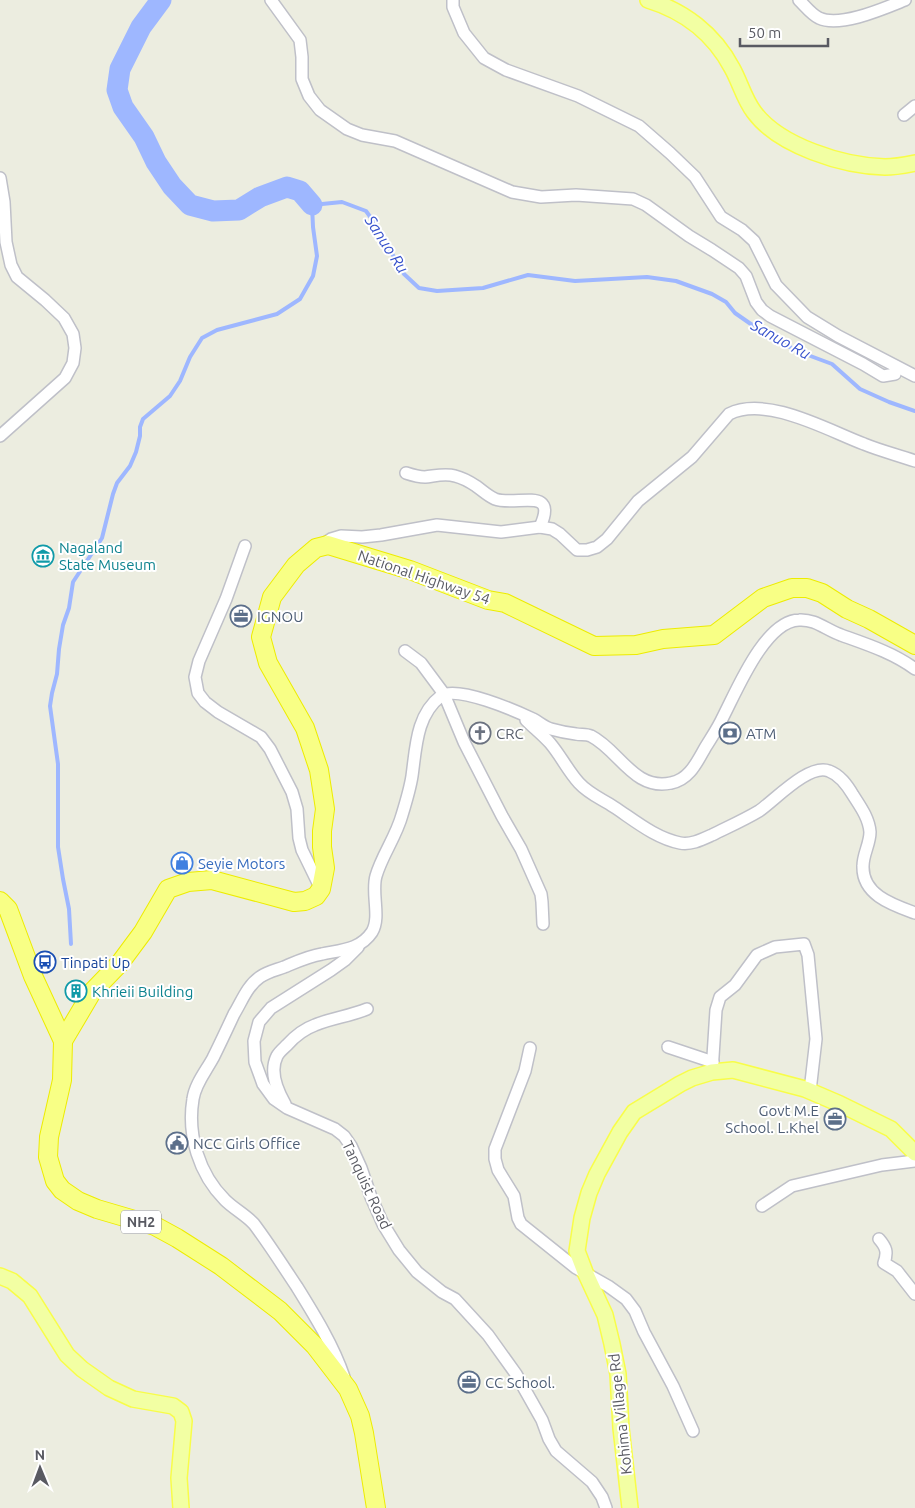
<svg xmlns="http://www.w3.org/2000/svg" width="915" height="1508" font-family="Ubuntu,sans-serif">
<rect width="100%" height="100%" fill="#ecede0"/>
<g fill="none" stroke-linecap="round" stroke-linejoin="round">
<polyline stroke="#9eb7ff" stroke-width="4" points="71,944 69,909 63,879 58,847 58,764 50,706 52,693 57,674 59,649 63,625 69,608 73,582 102,538 113,494 117,483 130,466 136,452 140,436 140,427 143,419 170,396 180,381 190,357 202,338 217,330 277,314 300,299 313,276 317,256 313,227 312,205 342,202 366,211 379,229 387,245 404,274 419,288 437,291 483,288 528,275 575,281 647,277 676,281 712,294 726,302 735,313 758,329 797,351 832,364 860,389 889,402 915,411"/>
<polyline stroke="#9eb7ff" stroke-width="21" points="161,0 141,27 120,69 117,90 123,107 144,137 156,162 172,186 190,205 213,211 239,210 260,197 287,187 300,191 312,205"/>
<g stroke="#bfc0c8" stroke-width="14">
<g id="minor">
<polyline points="271,0 300,40 302,57 302,79 309,96 320,110 347,129 362,135 395,141 512,192 541,197 576,195 633,199 646,205 689,236 712,250 739,268 746,276 756,302 762,310 770,316 863,364 883,376 895,374 895,366"/>
<polyline points="453,0 453,7 464,33 484,58 506,70 578,96 639,126 670,153 695,177 721,217 742,230 754,241 776,285 807,317 838,336 915,376"/>
<path d="M 799,0 C 805,6 812,15 819,18 C 840,28 885,8 905,0"/>
<polyline points="904,115 915,106"/>
<polyline points="0,178 4,202 6,242 11,265 17,277 45,300 64,318 73,334 75,348 73,363 65,378 0,436"/>
<path d="M 406,473 C 412,475 418,477 425,477 C 435,476 445,473 455,476 C 463,478 470,482 476,486 C 483,491 488,496 495,499 C 515,507 559,485 540,527"/>
<path d="M 322,545 L 331,539 L 341,536 L 362,537 L 381,535 L 437,525 L 501,532 L 540,527 L 552,529 L 560,534 L 577,550 L 587,550 L 597,547 L 607,539 L 638,501 L 692,457 L 729,414 C 767,395 829,431 864,444 C 881,451 898,455 915,461"/>
<polyline points="245,546 226,599 199,661 195,677 198,693 205,702 218,712 261,737 270,749 292,792 297,809 299,838 302,850 321,889"/>
<polyline points="405,651 421,663 444,694 464,742 502,816 521,849 541,894 542,902 543,924"/>
<path d="M 526,720 C 534,728 543,735 550,743 C 561,756 568,771 579,783 C 589,794 602,799 614,807 C 634,820 655,838 680,843 C 691,845 701,840 712,835 C 728,827 744,820 759,811 C 775,800 809,763 829,771 C 840,775 847,785 853,795 C 860,806 869,818 870,832 C 870,844 863,854 863,866 C 862,895 893,905 915,913"/>
<polyline points="358,947 345,960 331,970 271,1008 259,1022 254,1041 255,1062 263,1084 274,1099 287,1108 335,1129 344,1136 351,1146 361,1168 371,1197 383,1224 399,1250 417,1272 442,1292 455,1299 488,1335 516,1374 542,1420 549,1439 556,1451 592,1482 602,1497 606,1508"/>
<polyline points="668,1047 713,1062"/>
<polyline points="530,1048 525,1071 495,1149 495,1159 498,1170 514,1196 518,1218 521,1224 576,1268 608,1286 626,1299 635,1311 644,1332 673,1386 693,1431"/>
<polyline points="712,1072 716,1010 720,997 735,985 757,955 775,947 804,944 808,955 816,1039 810,1091"/>
<path d="M 285,1104 C 277,1090 269,1072 277,1056 C 279,1052 284,1048 287,1045 C 295,1036 304,1029 315,1025 C 332,1018 350,1016 367,1009"/>
<polyline points="762,1206 792,1186 882,1165 915,1161"/>
<path d="M 879,1239 C 886,1247 888,1252 884,1263 L 897,1271 L 915,1294"/>
<path d="M 344,1377 C 333,1345 315,1316 297,1287 C 283,1266 269,1244 254,1224 C 246,1215 234,1209 225,1200 C 199,1174 187,1135 193,1099 C 195,1084 206,1071 213,1058 C 220,1044 227,1029 234,1014 C 242,1001 247,986 260,977 C 267,972 276,970 284,967 C 296,962 309,956 322,954 C 341,950 360,950 372,932 C 381,917 371,893 376,876 C 382,855 396,837 402,815 C 406,802 410,789 412,776 C 416,748 416,715 441,696 C 457,685 516,711 533,719 C 539,722 544,727 551,729 C 558,731 568,733 576,734 C 581,735 586,734 591,736 C 619,750 634,791 671,783 C 689,780 697,762 705,748 C 711,738 718,728 723,717 C 737,690 765,621 799,620 C 816,619 826,630 841,635 C 866,644 894,653 915,669"/>
</g>
</g>
<g stroke="#f8fd49" stroke-width="18">
<g id="major">
<path d="M 648,0 C 684,11 714,34 732,68 C 740,82 744,99 754,112 C 779,146 843,166 885,167 C 895,167 905,165 915,163"/>
<polyline points="0,1276 12,1281 30,1296 67,1355 82,1369 109,1388 133,1399 173,1406 181,1412 184,1421 179,1478 181,1508"/>
<polyline points="630,1508 621,1428 618,1374 612,1344 605,1315 585,1272 577,1251 582,1218 589,1193 597,1174 620,1132 634,1112 680,1084 692,1078 712,1072 733,1070 805,1089 840,1104 891,1129 915,1153"/>
</g>
</g>
<g stroke="#edec00" stroke-width="20">
<g id="highway">
<polyline points="0,901 8,909 33,976 63,1041 62,1080 49,1137 48,1157 55,1181 62,1190 78,1201 97,1209 155,1226 177,1238 221,1266 280,1311 315,1346 348,1389 360,1416 364,1433 376,1508"/>
<polyline points="63,1041 92,992 120,963 143,932 168,889 188,882 212,880 294,902 305,901 316,896 321,889 325,868 322,847 322,831 325,809 319,770 305,728 268,663 261,637 272,597 296,565 316,548 328,545 410,570 488,600 505,603 594,646 636,645 663,639 714,635 763,598 792,588 807,588 822,593 847,609 869,619 915,645"/>
</g>
</g>
<use href="#minor" stroke="#fff" stroke-width="11"/>
<use href="#major" stroke="#f2ffa3" stroke-width="15"/>
<use href="#highway" stroke="#f8ff85" stroke-width="18"/>
</g>
<defs>
<g id="museum-ring" transform="scale(1.125)"><circle r="9.5" fill="#fff" stroke="#0f9aa8" stroke-width="1.5"/><path d="M0-6L6-3V-2H-6V-3ZM-5-1h2V3h-2ZM-1-1h2V3h-2ZM3-1h2V3H3ZM-6 4H6V6H-6Z" fill="#0f9aa8"/></g>
<g id="office-ring" transform="scale(1.125)"><circle r="9.5" fill="#fff" stroke="#5c6f8a" stroke-width="1.5"/><path d="M-6-3h4V-5.5h4V-3h4V5H-6ZM-1-4.5V-3h2v-1.5ZM-6 0V1H6V0Z" fill="#5c6f8a"/></g>
<g id="church-ring" transform="scale(1.125)"><circle r="9.5" fill="#fff" stroke="#6b7280" stroke-width="1.5"/><path d="M-1.2-6h2.4v3.5h3.3v2.4h-3.3V6h-2.4V-.1h-3.3v-2.4h3.3Z" fill="#6b7280"/></g>
<g id="bank-ring" transform="scale(1.125)"><circle r="9.5" fill="#fff" stroke="#5c6f8a" stroke-width="1.5"/><path d="M-6-4H6V4H-6ZM0-2.3a2.3 2.3 0 1 0 0 4.6a2.3 2.3 0 1 0 0-4.6Z" fill="#5c6f8a"/></g>
<g id="shop-ring" transform="scale(1.125)"><circle r="9.5" fill="#fff" stroke="#3f7fe0" stroke-width="1.5"/><path d="M-5-2.5h2.3a2.7 3.5 0 0 1 5.4 0H5L5.5 6h-11ZM-1.5-2.5h3a1.5 2.3 0 0 0-3 0Z" fill="#3f7fe0"/></g>
<g id="bus-ring" transform="scale(1.125)"><circle r="9.5" fill="#fff" stroke="#1a4fb4" stroke-width="1.5"/><path d="M-5-6H5V4H4V6H2V4H-2V6H-4V4H-5ZM-3.5-4V0h7V-4ZM-3.5 1.2v1.5H-2V1.2ZM2 1.2v1.5H3.5V1.2Z" fill="#1a4fb4"/></g>
<g id="building-ring" transform="scale(1.125)"><circle r="9.5" fill="#fff" stroke="#0f9aa8" stroke-width="1.5"/><path d="M-4-6H4V6H1V3H-1V6H-4ZM-2.5-4.3h1.7v1.8h-1.7ZM.8-4.3h1.7v1.8H.8ZM-2.5-1h1.7V.8h-1.7ZM.8-1h1.7V.8H.8Z" fill="#0f9aa8"/></g>
<g id="civic-ring" transform="scale(1.125)"><circle r="9.5" fill="#fff" stroke="#5c6f8a" stroke-width="1.5"/><path d="M-.6-6.5H3V-4.5H.6V-3L4-1V1h2V6H-6V1h2V-1L-.6-3ZM-1.2 2.5V6h2.4V2.5Z" fill="#5c6f8a"/></g>
</defs>
<g fill-rule="evenodd">
<use href="#museum-ring" x="43" y="556"/>
<use href="#office-ring" x="241" y="616"/>
<use href="#church-ring" x="480" y="733"/>
<use href="#bank-ring" x="730" y="733"/>
<use href="#shop-ring" x="182" y="863"/>
<use href="#bus-ring" x="45" y="962"/>
<use href="#building-ring" x="76" y="991"/>
<use href="#office-ring" x="835" y="1119"/>
<use href="#civic-ring" x="177" y="1143"/>
<use href="#office-ring" x="469" y="1382"/>
</g>
<g text-anchor="middle" dominant-baseline="central" stroke-width="4" stroke-linejoin="round" paint-order="stroke">
<rect fill="#fff" stroke="#8b8c91" stroke-width="1" x="121" y="1210.5" width="40" height="23" rx="4"/>
<g font-size="14" font-weight="bold" fill="#595a62">
<text x="141" y="1222">NH2</text>
</g>
<g font-size="15" fill="#0d838f" stroke="#fff" text-anchor="start">
<text x="59" y="547">Nagaland<tspan x="59" dy="17">State Museum</tspan></text>
<text x="92" y="991">Khrieii Building</text>
</g>
<g font-size="15" fill="#595a62" stroke="#fff">
<text transform="translate(424 577) rotate(19)">National Highway 54</text>
<text transform="translate(367 1185) rotate(65)">Tanquist Road</text>
<text transform="translate(620 1414) rotate(-96)">Kohima Village Rd</text>
</g>
<g font-size="15" fill="#4e5e75" stroke="#fff" text-anchor="start">
<text x="257" y="616">IGNOU</text>
<text x="746" y="733">ATM</text>
<text x="819" y="1110" text-anchor="end">Govt M.E<tspan x="819" dy="17">School. L.Khel</tspan></text>
<text x="193" y="1143">NCC Girls Office</text>
<text x="485" y="1382">CC School.</text>
</g>
<g font-size="15" fill="#5b616d" stroke="#fff" text-anchor="start">
<text x="496" y="733">CRC</text>
</g>
<g font-size="15" fill="#366cbe" stroke="#fff" text-anchor="start">
<text x="198" y="863">Seyie Motors</text>
</g>
<g font-size="15" fill="#164399" stroke="#fff" text-anchor="start">
<text x="61" y="962">Tinpati Up</text>
</g>
<g font-size="16" font-style="italic" fill="#3752cc" stroke="#fff">
<text transform="translate(387 244) rotate(57)">Sanuo Ru</text>
<text transform="translate(781 339) rotate(29)">Sanuo Ru</text>
</g>
</g>
<g transform="translate(40 1468) rotate(359)" stroke="#ffffff" stroke-width="4" paint-order="stroke">
<path d="M0-4L9 19L0 12L-9 19Z" fill="#595a62"/>
<text y="-8" font-size="14" font-weight="bold" text-anchor="middle" fill="#595a62">N</text>
</g>
<path d="M740 38v8h88v-8" fill="none" stroke="#595a62" stroke-width="2.5"/>
<text x="748" y="38" font-size="15" fill="#595a62" stroke="#ffffff" stroke-width="4" paint-order="stroke">50 m</text>
</svg>
